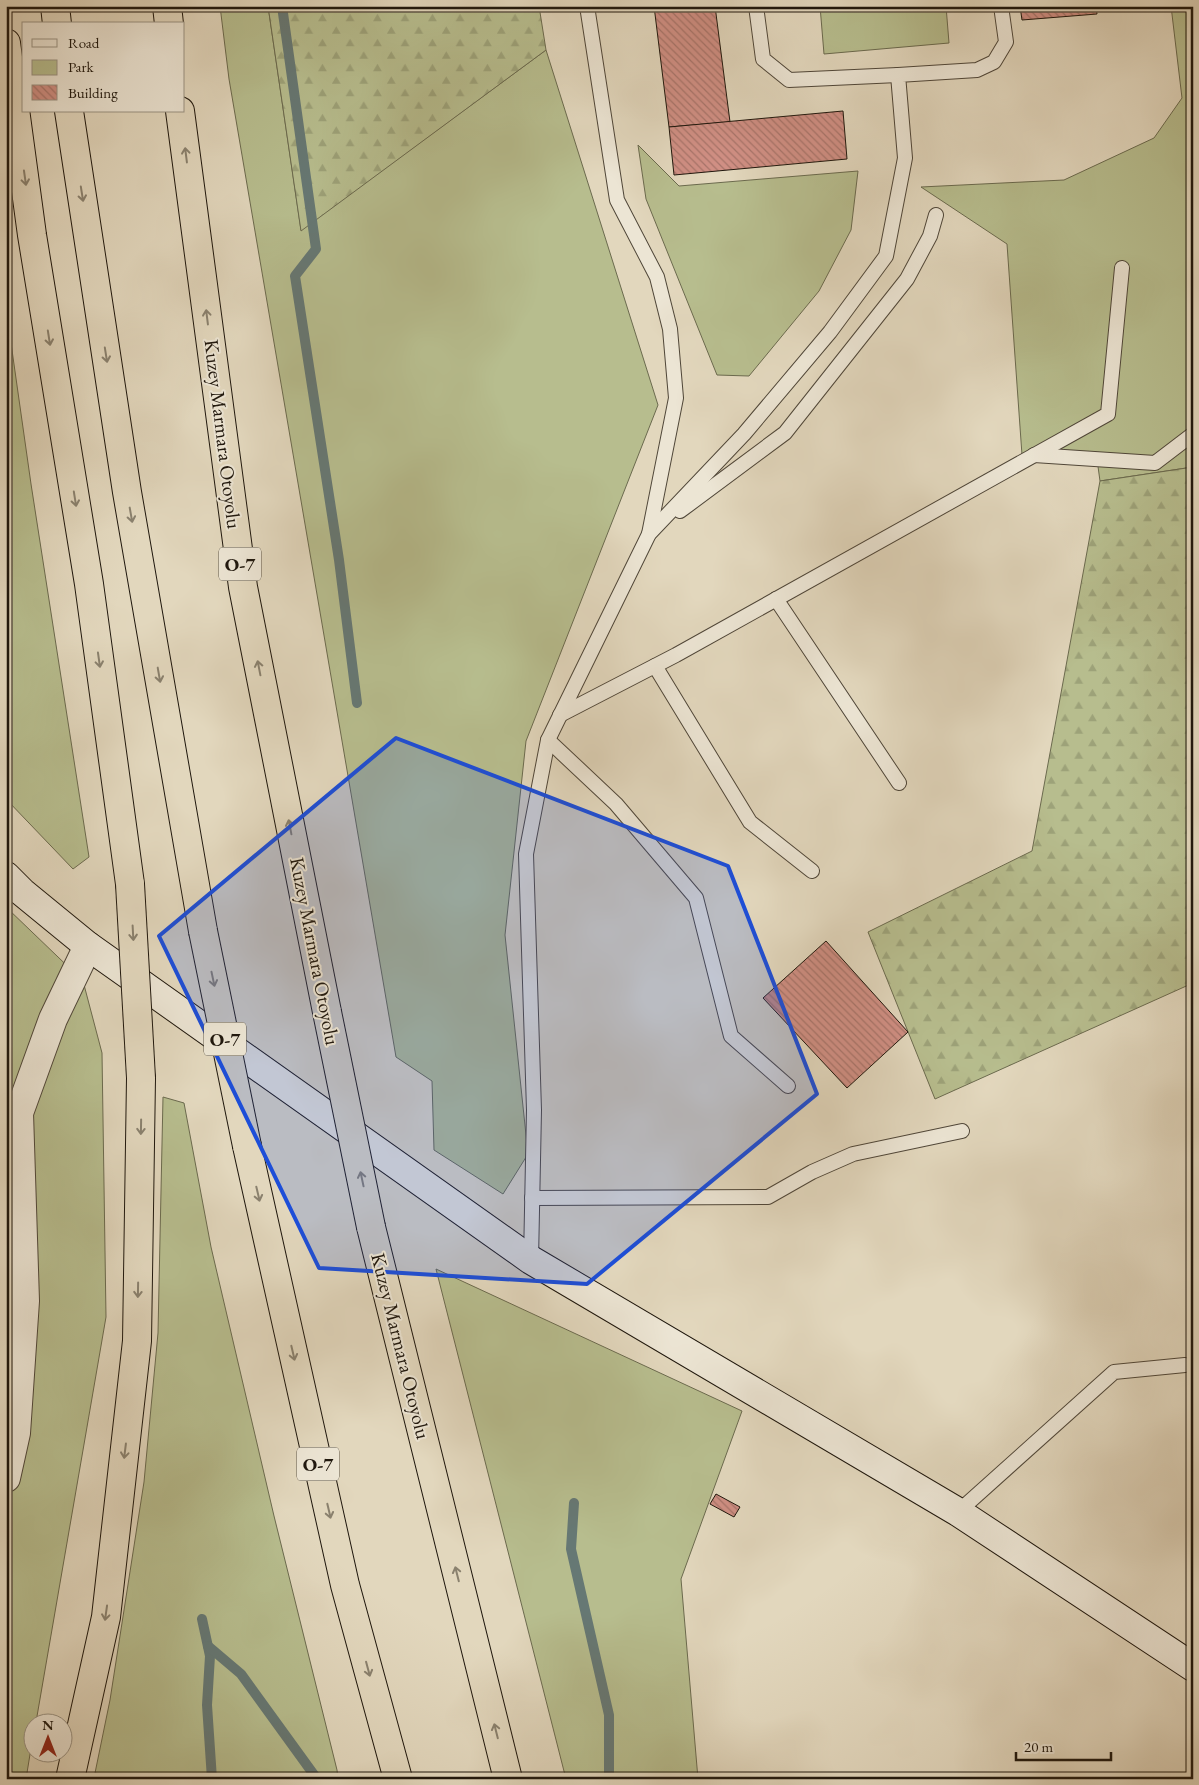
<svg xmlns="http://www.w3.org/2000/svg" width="1199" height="1785" font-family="'EB Garamond',serif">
<defs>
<pattern id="forest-firs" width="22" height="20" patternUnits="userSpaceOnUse" patternTransform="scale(1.25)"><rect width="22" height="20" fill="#b7bd8e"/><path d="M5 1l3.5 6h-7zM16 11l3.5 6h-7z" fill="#9da279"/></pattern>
<pattern id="building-back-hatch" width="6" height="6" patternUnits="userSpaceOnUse" patternTransform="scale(1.25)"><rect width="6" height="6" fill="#d08f84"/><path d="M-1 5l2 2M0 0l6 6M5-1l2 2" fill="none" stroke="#a8746a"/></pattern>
</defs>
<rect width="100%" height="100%" fill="#e2d7bd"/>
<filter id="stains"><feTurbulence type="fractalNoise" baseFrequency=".004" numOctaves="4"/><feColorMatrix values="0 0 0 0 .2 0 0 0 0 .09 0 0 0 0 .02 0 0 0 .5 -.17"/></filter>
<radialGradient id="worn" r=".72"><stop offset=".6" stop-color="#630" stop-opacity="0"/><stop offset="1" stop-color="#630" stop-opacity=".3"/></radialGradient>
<g fill="#b7bd8e" stroke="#6b6a4e">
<polygon points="220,6 268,6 301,230 546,50 658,405 526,741 505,935 528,1154 503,1194 434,1150 432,1081 396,1057 229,79"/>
<polygon points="820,6 946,6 949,43 824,54"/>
<polygon points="1171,6 1193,6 1193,467 1100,481 1096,452 1022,455 1007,244 921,187 1064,180 1154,138 1182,98"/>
<polygon points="638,145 679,186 858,171 851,230 819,291 749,376 717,375 646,199"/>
<polygon points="6,308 31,484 89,857 73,869 6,799"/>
<polygon points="6,907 83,981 102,1053 106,1317 36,1722 32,1722 32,1742 26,1779 6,1779"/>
<polygon points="163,1097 184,1103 211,1247 274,1516 337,1770 338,1779 108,1779 108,1776 95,1773 110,1700 144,1482 158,1333"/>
<polygon points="436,1269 742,1411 681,1579 698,1779 566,1779"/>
</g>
<g fill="url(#forest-firs)" stroke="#6b6a4e">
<polygon points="268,6 539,6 546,50 301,231"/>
<polygon points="1193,467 1193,983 935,1099 868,932 1032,851 1100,481"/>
</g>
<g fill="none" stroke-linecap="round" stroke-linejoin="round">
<g stroke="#667874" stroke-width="10">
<polyline points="282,6 316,249 295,276 339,560 357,703"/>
<polyline points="574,1503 571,1549 609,1715 609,1779"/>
<polyline points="202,1619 210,1656 207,1705 212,1779"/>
<polyline points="208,1646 241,1674 317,1779"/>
</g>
</g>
<g fill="url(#building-back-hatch)" stroke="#1f170d">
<polygon points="654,6 715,6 730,122 669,127"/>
<polygon points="1020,6 1096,6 1097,14 1022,20"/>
<polygon points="843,111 847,159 674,175 669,127"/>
<polygon points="826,941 908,1032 847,1088 763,998"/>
<polygon points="716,1494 740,1507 734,1517 710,1504"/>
</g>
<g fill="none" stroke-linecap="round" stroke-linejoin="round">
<g stroke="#504739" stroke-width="16">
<g id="service">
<polyline points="587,6 617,200 657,277 670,329 676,398 649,534"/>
<polyline points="756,6 763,59 789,80 898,75"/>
<polyline points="1034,455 1155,463 1193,434"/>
<polyline points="680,511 785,433 907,279 930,236 936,215"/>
<polyline points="776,599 899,783"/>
<polyline points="655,666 750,822 812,871"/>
<polyline points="560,715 676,655 1108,414 1122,268"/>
<polyline points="548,740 616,804 696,898 731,1036 788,1086"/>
<polyline points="532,1198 768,1197 812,1172 853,1154 962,1131"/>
<polyline points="531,1260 534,1110 526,854 548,740 649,534 744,434 830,332 886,256 905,158 898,75 977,70 994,62 1006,42 1001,6"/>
<polyline points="958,1512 1114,1372 1185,1365"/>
</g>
</g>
<g stroke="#504739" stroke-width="30">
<polyline id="minor" points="6,1478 16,1433 25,1301 19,1113 53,1019 88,946"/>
</g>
<g stroke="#1f170d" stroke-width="30">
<polyline id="secondary" points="6,876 22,892 88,946 531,1260 958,1512 1193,1667"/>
</g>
<g stroke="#1f170d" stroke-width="30">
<g id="motorway">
<polyline points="55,6 57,24"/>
<polyline points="167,6 169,24"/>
<polyline points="6,43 32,235 89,584 130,884"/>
<polyline points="69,111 127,492 203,931"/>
<polyline points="180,111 243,587 327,1012"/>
<polyline points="247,1146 345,1585 398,1779"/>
<polyline points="371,1227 508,1779"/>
<polyline points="70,1779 106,1617 137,1341 141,1078"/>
</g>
</g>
<use href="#service" stroke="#ece5d4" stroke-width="14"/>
<use href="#minor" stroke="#ece5d4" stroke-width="28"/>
<use href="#secondary" stroke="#ece5d4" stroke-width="28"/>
<use href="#motorway" stroke="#e2d7bd" stroke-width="28"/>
<g stroke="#1f170d" stroke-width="30" stroke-linecap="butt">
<g id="motorway-bridge">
<polyline points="130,884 141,1078"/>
<polyline points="203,931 247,1146"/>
<polyline points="327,1012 371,1227"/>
</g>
</g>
<use href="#motorway-bridge" stroke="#e2d7bd" stroke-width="28"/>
</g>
<defs><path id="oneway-shaft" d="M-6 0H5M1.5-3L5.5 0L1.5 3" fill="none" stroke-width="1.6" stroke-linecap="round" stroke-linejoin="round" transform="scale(1.25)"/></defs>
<g stroke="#8a816e">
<use href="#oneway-shaft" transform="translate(186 155) rotate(-97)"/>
<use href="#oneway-shaft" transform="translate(25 178) rotate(82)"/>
<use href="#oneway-shaft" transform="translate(82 194) rotate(81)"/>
<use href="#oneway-shaft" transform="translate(207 317) rotate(-97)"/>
<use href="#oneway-shaft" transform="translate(49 338) rotate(81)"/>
<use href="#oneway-shaft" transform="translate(106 355) rotate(81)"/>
<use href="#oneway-shaft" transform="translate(75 499) rotate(81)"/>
<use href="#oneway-shaft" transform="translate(131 515) rotate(80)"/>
<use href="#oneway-shaft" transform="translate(99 660) rotate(82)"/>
<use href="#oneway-shaft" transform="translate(259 668) rotate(-101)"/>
<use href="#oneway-shaft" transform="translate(159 675) rotate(80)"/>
<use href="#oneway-shaft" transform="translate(290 827) rotate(-101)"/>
<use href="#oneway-shaft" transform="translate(133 933) rotate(87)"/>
<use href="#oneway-shaft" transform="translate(213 979) rotate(78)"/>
<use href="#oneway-shaft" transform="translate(141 1127) rotate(91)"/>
<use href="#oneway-shaft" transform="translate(362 1179) rotate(-102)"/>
<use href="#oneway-shaft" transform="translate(258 1194) rotate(77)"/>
<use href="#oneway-shaft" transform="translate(138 1290) rotate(91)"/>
<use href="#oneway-shaft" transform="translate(293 1353) rotate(77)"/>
<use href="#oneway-shaft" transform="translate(125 1451) rotate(97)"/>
<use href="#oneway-shaft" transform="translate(329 1511) rotate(77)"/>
<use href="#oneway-shaft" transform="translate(457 1574) rotate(-104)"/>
<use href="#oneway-shaft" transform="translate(106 1613) rotate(98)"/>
<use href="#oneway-shaft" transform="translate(368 1669) rotate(75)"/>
<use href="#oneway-shaft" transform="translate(496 1731) rotate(-104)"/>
</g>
<path fill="#1d4ed8" fill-opacity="0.2" stroke="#1d4ed8" stroke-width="4" stroke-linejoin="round" d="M 396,738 L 728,866 L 817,1094 L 587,1284 L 319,1268 L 159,936 Z"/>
<g text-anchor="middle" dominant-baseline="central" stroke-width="4" stroke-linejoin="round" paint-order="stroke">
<g fill="#ece5d4" stroke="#5c5549" stroke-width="1">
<rect x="219" y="547.5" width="42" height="33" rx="4"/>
<rect x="204" y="1022.5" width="42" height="33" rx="4"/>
<rect x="297" y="1447.5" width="42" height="33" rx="4"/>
</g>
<g font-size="19" font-weight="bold" fill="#1f170d">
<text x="240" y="564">O-7</text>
<text x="225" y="1039">O-7</text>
<text x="318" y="1464">O-7</text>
</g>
<g font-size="20" fill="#1f170d" stroke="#ece5d4">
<text transform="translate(223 434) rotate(83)">Kuzey Marmara Otoyolu</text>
<text transform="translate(315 951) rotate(79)">Kuzey Marmara Otoyolu</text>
<text transform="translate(401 1346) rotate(76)">Kuzey Marmara Otoyolu</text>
</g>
</g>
<rect width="1199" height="1785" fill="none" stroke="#e2d7bd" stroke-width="25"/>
<rect x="8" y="8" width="1184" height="1770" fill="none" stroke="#1f170d" stroke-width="2.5"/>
<rect x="12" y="12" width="1174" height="1760" fill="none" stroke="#1f170d"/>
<rect x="22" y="22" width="162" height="90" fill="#ece5d4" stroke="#9a9384"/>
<rect x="32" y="39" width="25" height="8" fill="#ece5d4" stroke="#9a9384"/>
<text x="68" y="48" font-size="15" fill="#1f170d">Road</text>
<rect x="32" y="60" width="25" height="15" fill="#b7bd8e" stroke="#9a9384"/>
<text x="68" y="72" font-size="15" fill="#1f170d">Park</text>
<rect x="32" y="85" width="25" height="15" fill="url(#building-back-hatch)" stroke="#9a9384"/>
<text x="68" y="98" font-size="15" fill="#1f170d">Building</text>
<g transform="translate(48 1738)"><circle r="24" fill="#ece5d4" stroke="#9a9384"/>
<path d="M0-4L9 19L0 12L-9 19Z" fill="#8f2418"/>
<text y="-8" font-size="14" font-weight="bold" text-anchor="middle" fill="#1f170d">N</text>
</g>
<path d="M1016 1752v8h95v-8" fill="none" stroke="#1f170d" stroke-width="2.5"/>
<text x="1024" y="1752" font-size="15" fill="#1f170d" stroke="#ece5d4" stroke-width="4" paint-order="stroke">20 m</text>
<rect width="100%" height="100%" filter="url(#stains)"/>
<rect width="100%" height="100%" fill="url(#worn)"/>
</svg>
